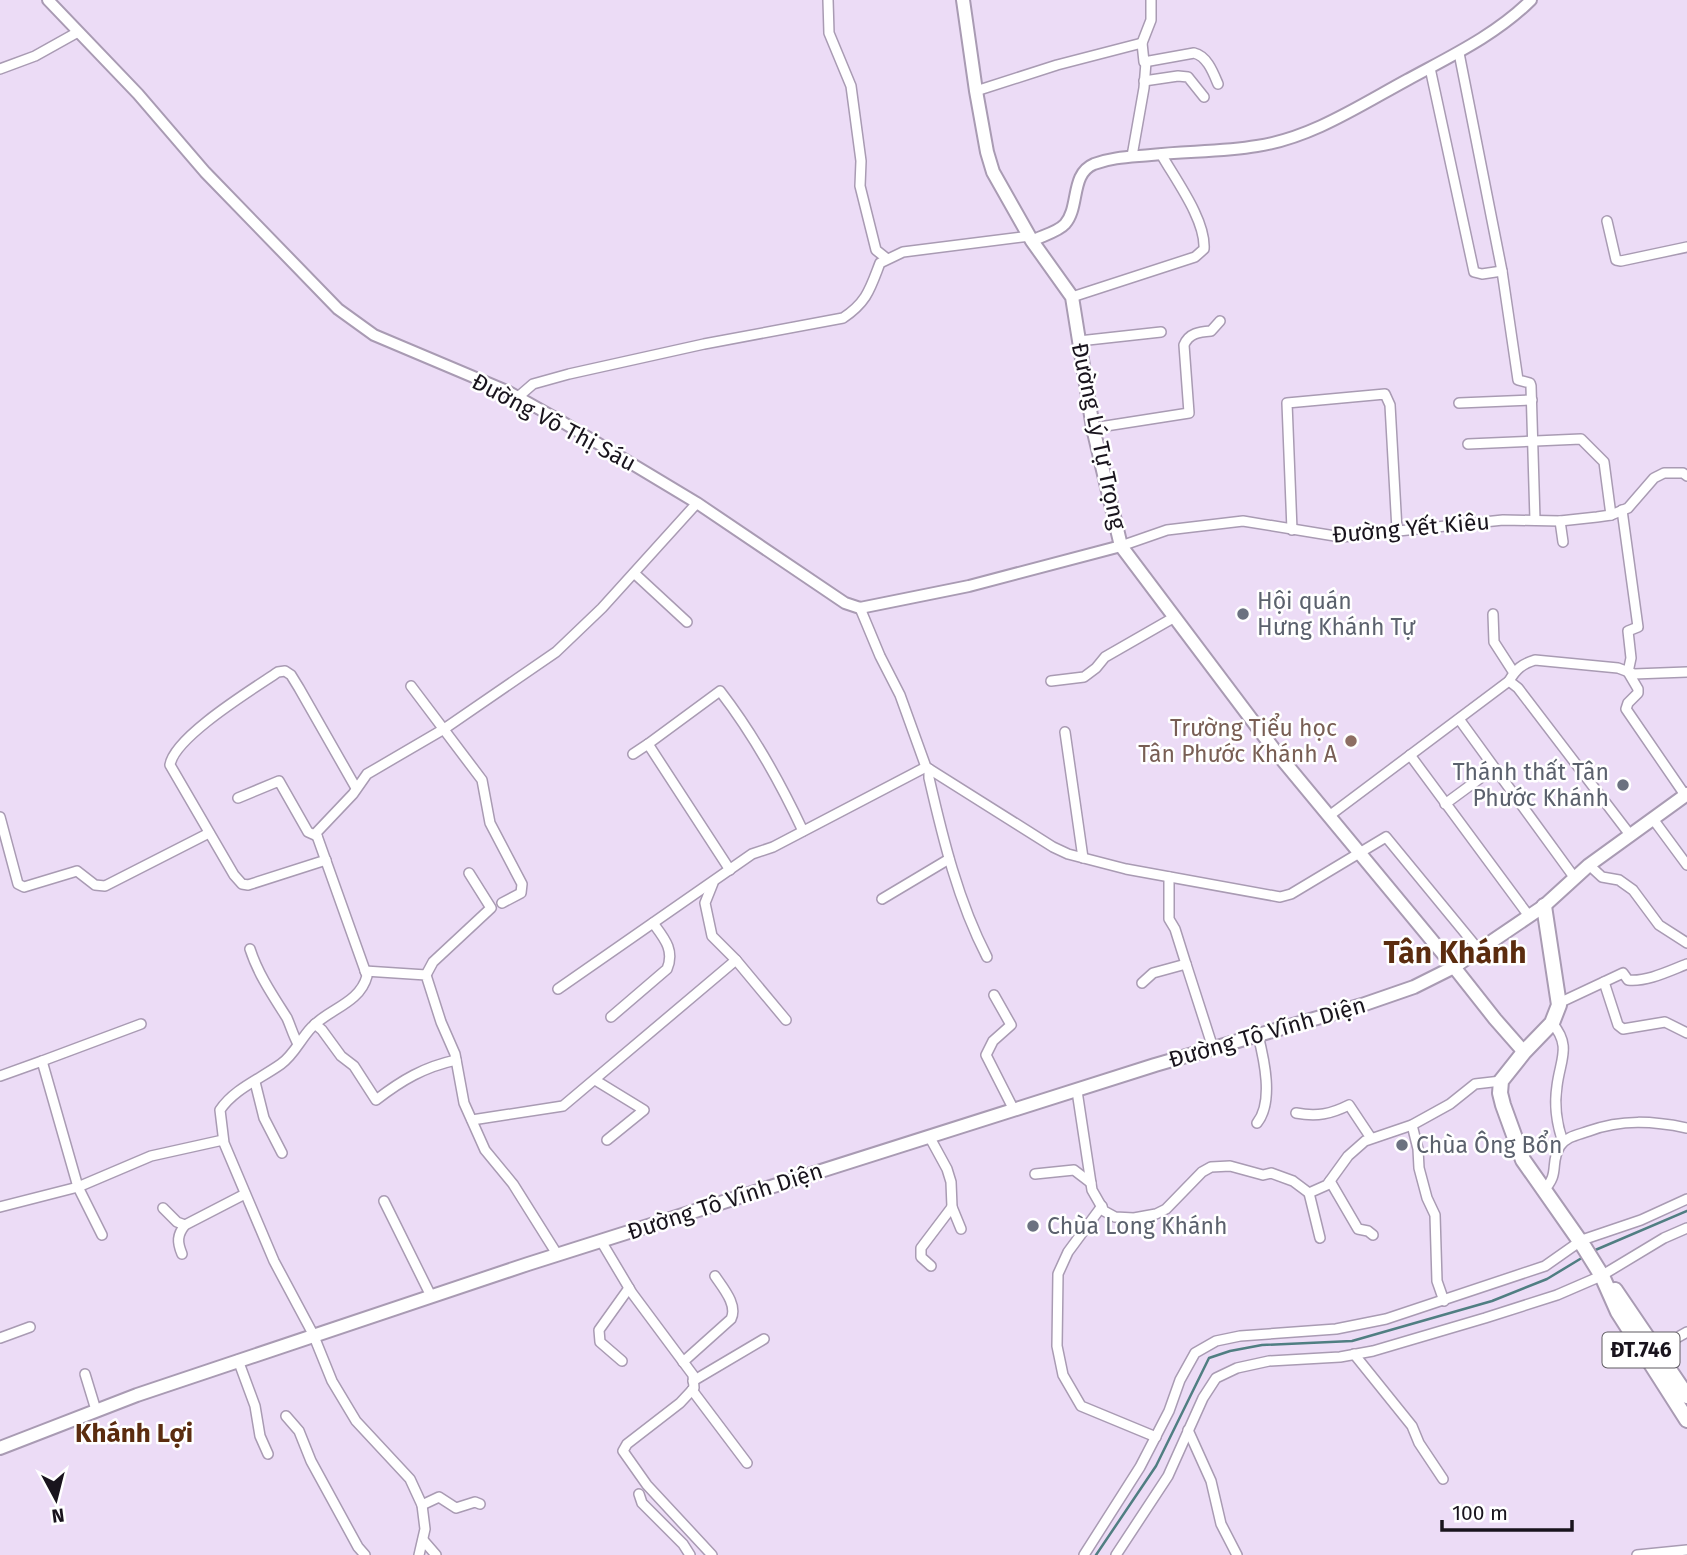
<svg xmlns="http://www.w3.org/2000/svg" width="1687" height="1555" font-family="'Fira Sans',sans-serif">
<rect width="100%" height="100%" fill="#ecdcf6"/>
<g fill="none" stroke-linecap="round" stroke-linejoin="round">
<g stroke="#507e82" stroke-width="2.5">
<polyline points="1593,1251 1687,1211"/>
<polyline points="1096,1555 1156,1466 1209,1358 1230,1351 1262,1345 1352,1341 1492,1301 1547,1279 1585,1256"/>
</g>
<g stroke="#a99bb3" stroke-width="12">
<g id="minor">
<polyline points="828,0 829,33 851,86 861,161 860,186 876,250 886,258"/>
<path d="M 1151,0 L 1151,20 L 1142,43 L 1144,62 L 1194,53 C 1207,56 1213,72 1218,84"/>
<polyline points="1459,53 1502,271 1518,380 1530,383 1531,386 1535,520"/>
<polyline points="1430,68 1474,272 1482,274 1502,271"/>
<polyline points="0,69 35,56 78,32"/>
<polyline points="1144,81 1178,76 1188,77 1204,97"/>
<polyline points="976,91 1057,65 1142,43"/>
<polyline points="1132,156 1144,88 1146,62"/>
<polyline points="1607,221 1616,260 1621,261 1687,247"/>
<path d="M 1072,297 L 1195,257 L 1204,249 C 1206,220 1175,179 1161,154"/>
<polyline points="1079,341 1161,332"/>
<path d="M 518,397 L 533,384 L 569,374 L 704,344 L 843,318 C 867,302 870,289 880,263 L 903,252 L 1030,236"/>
<polyline points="1459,403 1532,400"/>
<path d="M 1093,428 L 1189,413 L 1184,345 C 1189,333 1199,332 1211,331 L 1220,321"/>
<polyline points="1468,444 1581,439 1604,462 1611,515"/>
<polyline points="1622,510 1638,627 1628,631 1631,658 1628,672 1638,689 1638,693 1628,703 1626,709 1685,795"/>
<polyline points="1560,521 1563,542"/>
<polyline points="1292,530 1287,403 1385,394 1390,405 1397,530"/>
<polyline points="1121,546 1167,530 1243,521 1341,537 1503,520 1560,521 1597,517 1611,515 1628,508 1654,478 1664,473 1683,473 1687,476"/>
<polyline points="634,573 687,622"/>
<polyline points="860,608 880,656 900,695 926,767 1053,847 1068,854 1126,869 1280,897 1291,894 1386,837 1479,950"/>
<polyline points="1493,614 1494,642 1514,673"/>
<polyline points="1051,681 1084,677 1096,668 1105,657 1173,618"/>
<path d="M 1509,681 C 1516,669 1522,664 1535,660 L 1618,668 L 1634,674 L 1687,672"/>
<polyline points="411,686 482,780 490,823 522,884 521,893 502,903"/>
<polyline points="1459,719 1574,877"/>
<polyline points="1065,732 1083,858"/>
<path d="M 648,744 L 720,691 C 754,735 780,782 803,831"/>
<polyline points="633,754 648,744 730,870"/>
<polyline points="1410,755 1529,916"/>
<path d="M 929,769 L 929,778 C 943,839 958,901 987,957"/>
<polyline points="238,798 279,781 308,832 317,836"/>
<polyline points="1445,804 1494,768"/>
<polyline points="1329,816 1509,681 1518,688 1631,836"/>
<polyline points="0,817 18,884 24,887 77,871 95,885 105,886 209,833"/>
<polyline points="1653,819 1687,865"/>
<path d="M 326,860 L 248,885 L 242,884 L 234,875 L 170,765 C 174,737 253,689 278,672 L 285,671 L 291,675 L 299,688 L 356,788"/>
<polyline points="1589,865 1602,877 1619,880 1633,890 1659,925 1687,943"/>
<polyline points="713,883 705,903 712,936 736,960 786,1020"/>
<polyline points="882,899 949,859"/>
<path d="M 250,949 C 258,974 273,996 287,1018 C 291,1027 293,1035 298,1044"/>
<polyline points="1186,964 1213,1048"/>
<polyline points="365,971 426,975 441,1022 455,1054 464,1103 485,1150 513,1184 557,1254"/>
<polyline points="426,975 433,962 491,908 469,873"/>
<polyline points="1604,982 1618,1025 1623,1029 1665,1022 1687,1033"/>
<polyline points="1142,983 1153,973 1186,964 1175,929 1169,919 1169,877"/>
<polyline points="558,989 752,854 773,847 926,767"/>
<polyline points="994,995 1011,1025 993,1041 986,1055 1014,1110"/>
<path d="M 1559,1003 L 1623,973 L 1628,980 C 1647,982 1669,971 1687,964"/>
<path d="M 611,1017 L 667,969 C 675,950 664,938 653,923"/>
<path d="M 1552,1023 C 1572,1046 1560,1060 1557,1086 C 1554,1105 1557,1125 1563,1142"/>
<path d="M 315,1024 L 322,1030 L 341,1056 L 354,1066 L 376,1100 C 402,1080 424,1067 456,1060"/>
<polyline points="42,1061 141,1024"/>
<polyline points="0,1076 42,1061 78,1187 102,1235"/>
<polyline points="595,1080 644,1110 607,1140"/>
<polyline points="255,1082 264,1118 282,1153"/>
<polyline points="1077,1091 1092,1190 1104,1211 1115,1217 1134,1218 1156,1214 1166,1209 1202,1172 1211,1167 1230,1166 1263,1175 1271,1173 1293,1181 1309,1193 1327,1185 1348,1156 1365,1141 1412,1125 1450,1104 1475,1084 1501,1081"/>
<path d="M 1296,1113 C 1317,1117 1331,1114 1349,1105 L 1371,1138"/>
<polyline points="472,1120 563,1106 736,960"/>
<path d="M 1257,1123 C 1274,1102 1264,1059 1258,1035"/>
<polyline points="1412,1125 1418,1149 1419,1168 1427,1198 1435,1215 1437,1281 1444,1301"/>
<polyline points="929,1136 947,1169 951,1182 952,1207 961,1229"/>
<polyline points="1035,1174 1074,1170 1091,1183"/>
<polyline points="1330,1181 1358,1229 1368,1231 1373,1235"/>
<path d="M 1543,1191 C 1561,1173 1549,1164 1560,1146 C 1567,1136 1578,1135 1589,1131 C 1622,1119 1653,1121 1687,1128"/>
<polyline points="1309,1193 1320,1238"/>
<polyline points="384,1201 431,1296"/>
<polyline points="1102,1206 1068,1252 1058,1274 1057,1346 1063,1375 1081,1406 1156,1437"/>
<polyline points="0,1207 78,1187 151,1156 223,1140"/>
<polyline points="163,1208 177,1222 185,1225"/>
<polyline points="601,1241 632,1293 693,1375 694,1388 680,1403 627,1444 623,1451 647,1485 712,1555"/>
<path d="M 182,1254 C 177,1242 177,1235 185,1225 L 245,1194"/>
<polyline points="931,1266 921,1257 921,1248 952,1207"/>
<polyline points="0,1338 30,1327"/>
<polyline points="1655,1350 1687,1332"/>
<polyline points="1354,1354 1412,1426 1419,1443 1443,1479"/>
<polyline points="238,1360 255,1406 260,1436 268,1454"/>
<polyline points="622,1361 600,1342 599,1330 629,1288"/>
<path d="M 683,1362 L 731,1319 C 738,1305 723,1288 715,1276"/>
<polyline points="85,1374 96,1410"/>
<polyline points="693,1381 764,1339"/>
<polyline points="692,1390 747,1463"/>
<polyline points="286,1416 299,1431 311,1461 358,1547 365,1555"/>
<polyline points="1188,1430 1211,1481 1221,1524 1237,1555"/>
<polyline points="639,1494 642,1503 683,1544 690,1555"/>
<polyline points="422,1505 439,1497 456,1508 475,1502 480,1504"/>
<polyline points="423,1540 436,1555"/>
<path d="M 419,1555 L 425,1529 L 422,1505 L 410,1479 L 356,1421 L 332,1381 L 313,1334 L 274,1261 L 224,1143 L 220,1110 C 234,1089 260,1079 281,1064 C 294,1055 301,1038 312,1027 C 329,1009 360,1003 367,976 L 316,833 L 353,794 L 367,774 L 444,729 L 556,652 L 602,608 L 697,503"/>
<polyline points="1084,1555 1140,1467 1169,1411 1180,1380 1195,1353 1216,1341 1240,1336 1336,1329 1386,1319 1545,1266 1582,1240 1641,1220 1687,1199"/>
<polyline points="1116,1555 1168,1476 1203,1398 1216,1378 1237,1368 1269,1361 1340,1357 1373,1351 1485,1318 1557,1295 1601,1276 1664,1238 1687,1228"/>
<polyline points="1637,1555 1687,1550"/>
</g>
</g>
<g stroke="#a99bb3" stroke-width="14">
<g id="tertiary">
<polyline points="48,0 138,94 205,172 338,309 374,335 509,392 559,420 697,503 845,603 860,608 969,586 1121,546"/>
<path d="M 1032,241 C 1041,236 1058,232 1065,224 C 1080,207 1070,174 1094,164 C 1113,157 1131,157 1151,155 C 1186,151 1222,152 1257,146 C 1311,138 1359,106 1407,80 C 1449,57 1496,35 1531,0"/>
</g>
</g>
<g stroke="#a99bb3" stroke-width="16">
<g id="secondary">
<polyline points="963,0 976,91 987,152 993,172 1032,241 1072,297 1093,428 1121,546 1276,752 1454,967 1495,1019 1524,1052"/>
<polyline points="0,1448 137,1395 528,1264 1155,1065 1362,1005 1414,987 1454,967 1544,906 1589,865 1687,794"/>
</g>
</g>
<g stroke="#a99bb3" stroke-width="18">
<g id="primary">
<polyline points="1544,906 1559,1005 1552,1023 1524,1052 1501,1081 1500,1093 1503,1105 1523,1160 1584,1247 1602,1276 1618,1312 1687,1420"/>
<polyline points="1615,1290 1687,1396"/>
</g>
</g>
<use href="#minor" stroke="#fff" stroke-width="9"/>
<use href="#tertiary" stroke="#fff" stroke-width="10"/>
<use href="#secondary" stroke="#fff" stroke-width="12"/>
<use href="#primary" stroke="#fff" stroke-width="14"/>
</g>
<g fill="#6b7280" stroke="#fff" stroke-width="2.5">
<circle cx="1243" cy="614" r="7"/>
<circle cx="1623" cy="785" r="7"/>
<circle cx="1402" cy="1145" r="7"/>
<circle cx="1033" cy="1226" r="7"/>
</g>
<circle fill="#8d6e63" stroke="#fff" stroke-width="2.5" cx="1351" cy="741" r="7"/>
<g text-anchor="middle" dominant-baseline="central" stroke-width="5" stroke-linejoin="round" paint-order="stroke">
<rect fill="#fff" stroke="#5e5a61" stroke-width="2" x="1602.5" y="1332.5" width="77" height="35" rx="5"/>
<g font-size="21" font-weight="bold" fill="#19141d">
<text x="1641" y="1350">ĐT.746</text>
</g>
<g font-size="23" fill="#19141d" stroke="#fff">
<text transform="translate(554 422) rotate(28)">Đường Võ Thị Sáu</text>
<text transform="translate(1099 436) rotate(78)">Đường Lý Tự Trọng</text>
<text transform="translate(1411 528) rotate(-5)">Đường Yết Kiêu</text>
<text transform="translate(1267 1032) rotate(-16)">Đường Tô Vĩnh Diện</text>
<text transform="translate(725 1201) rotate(-18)">Đường Tô Vĩnh Diện</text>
</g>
<g font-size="23" fill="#5b616d" stroke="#fff" text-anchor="start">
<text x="1257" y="601">Hội quán<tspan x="1257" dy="26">Hưng Khánh Tự</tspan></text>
<text x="1609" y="772" text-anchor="end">Thánh thất Tân<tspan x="1609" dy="26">Phước Khánh</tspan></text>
<text x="1416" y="1145">Chùa Ông Bổn</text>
<text x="1047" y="1226">Chùa Long Khánh</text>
</g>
<g font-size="23" fill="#785e54" stroke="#fff" text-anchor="end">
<text x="1337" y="728">Trường Tiểu học<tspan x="1337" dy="26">Tân Phước Khánh A</tspan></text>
</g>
<g font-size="26" font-weight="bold" fill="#5b2c0f" stroke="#fff">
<text x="134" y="1433">Khánh Lợi</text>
</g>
<g font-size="30" font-weight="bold" fill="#5b2c0f" stroke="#fff">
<text x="1455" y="953">Tân Khánh</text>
</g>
</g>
<g transform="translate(56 1499) rotate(173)" stroke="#ffffff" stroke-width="5" paint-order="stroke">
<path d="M0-5L12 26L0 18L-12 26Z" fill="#19141d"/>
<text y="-10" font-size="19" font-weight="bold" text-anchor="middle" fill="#19141d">N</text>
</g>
<path d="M1442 1520v10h130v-10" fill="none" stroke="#19141d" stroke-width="3.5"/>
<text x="1452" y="1520" font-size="21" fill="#19141d" stroke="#ffffff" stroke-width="5" paint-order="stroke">100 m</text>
</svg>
